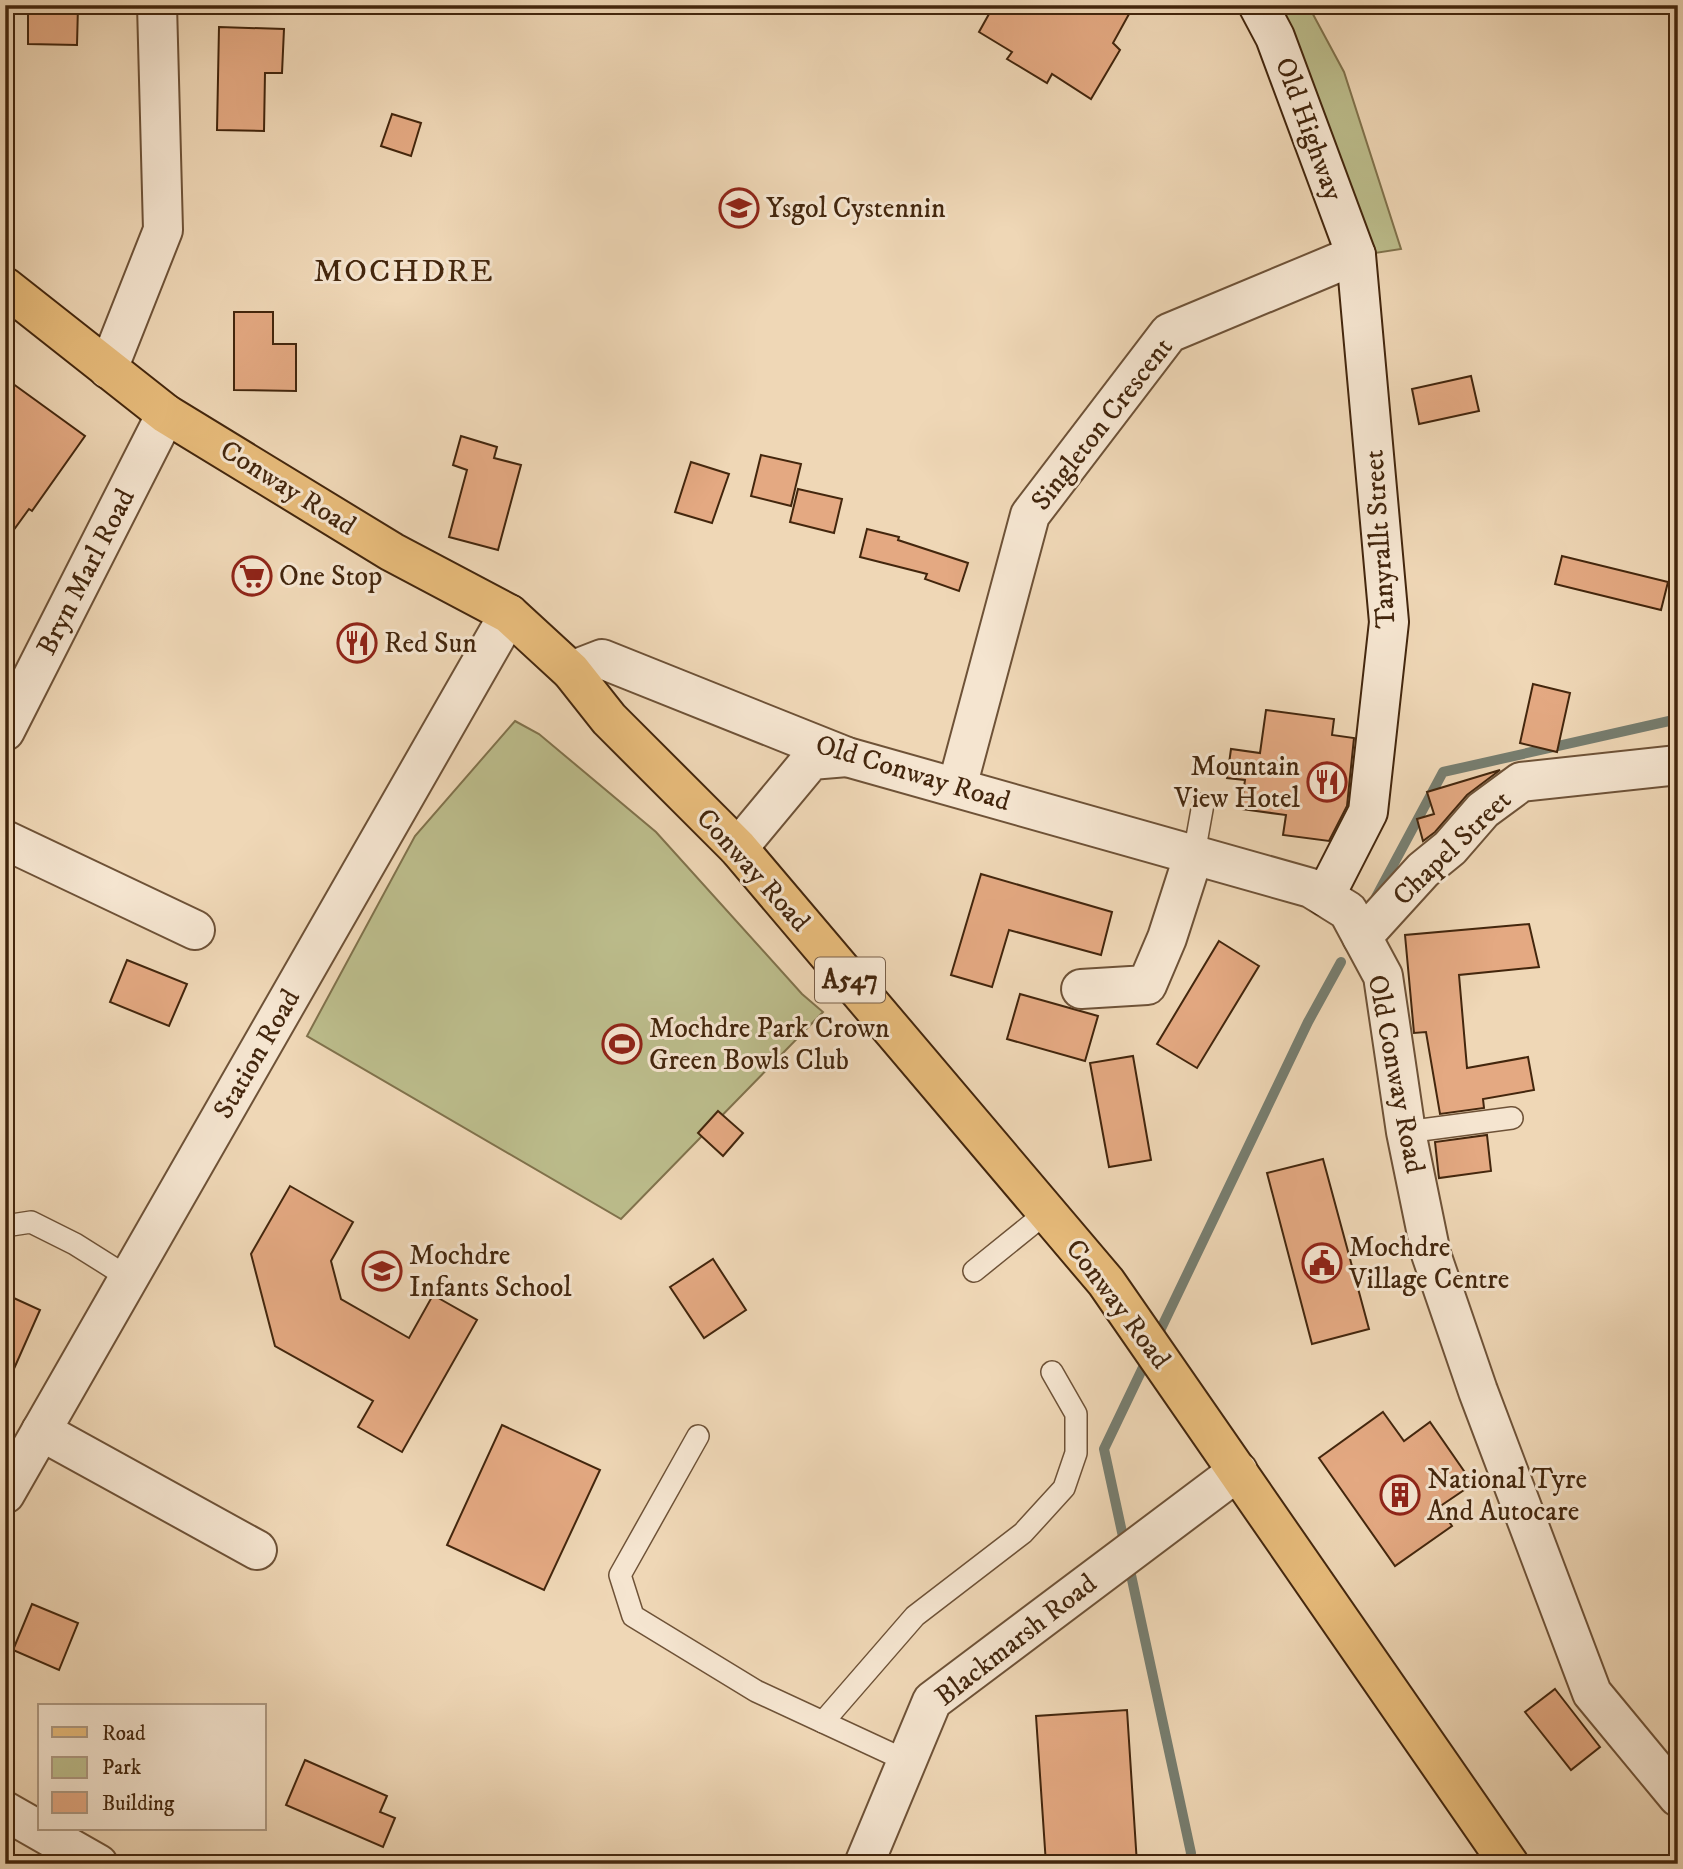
<svg xmlns="http://www.w3.org/2000/svg" width="1683" height="1869" font-family="'IM FELL DW Pica',serif">
<rect width="100%" height="100%" fill="#efd7b6"/>
<filter id="stains"><feTurbulence type="fractalNoise" baseFrequency=".00286" numOctaves="4"/><feColorMatrix values="0 0 0 0 .2 0 0 0 0 .09 0 0 0 0 .02 0 0 0 .5 -.17"/></filter>
<radialGradient id="worn" r=".72"><stop offset=".6" stop-color="#630" stop-opacity="0"/><stop offset="1" stop-color="#630" stop-opacity=".3"/></radialGradient>
<g fill="#bcbd8c" stroke="#80724c" stroke-width="2">
<polygon points="1268,5 1308,5 1344,72 1401,249 1369,254"/>
<polygon points="515,721 539,734 656,832 802,994 823,1012 621,1219 307,1036 415,836"/>
</g>
<g fill="none" stroke-linecap="round" stroke-linejoin="round">
<g stroke="#777e70" stroke-width="10">
<polyline points="1376,897 1443,772 1678,719"/>
<polyline points="1156,1339 1308,1022 1341,962"/>
<polyline points="1125,1546 1104,1449 1148,1357"/>
<polyline points="1128,1561 1191,1853 1189,1864"/>
</g>
</g>
<g fill="#e4a982" stroke="#43260d" stroke-width="2">
<polygon points="28,5 78,6 77,45 28,44"/>
<polygon points="994,5 1134,5 1113,43 1120,50 1091,99 1052,74 1047,83 1007,59 1012,52 979,32"/>
<polygon points="219,27 284,29 282,73 265,73 264,131 217,130"/>
<polygon points="392,114 421,123 411,156 381,146"/>
<polygon points="234,312 273,312 273,344 296,344 296,391 234,390"/>
<polygon points="1471,376 1479,411 1419,424 1412,389"/>
<polygon points="5,378 85,436 32,511 29,509 5,542"/>
<polygon points="461,436 497,447 494,458 521,465 498,550 449,537 467,470 453,465"/>
<polygon points="761,455 801,464 791,506 751,496"/>
<polygon points="691,462 729,474 712,523 675,512"/>
<polygon points="798,489 842,499 834,533 790,522"/>
<polygon points="867,529 899,537 898,540 968,563 959,591 925,579 927,574 860,557"/>
<polygon points="1562,556 1668,582 1661,610 1555,584"/>
<polygon points="1533,684 1570,693 1557,752 1520,743"/>
<polygon points="1266,710 1334,719 1332,735 1354,738 1347,806 1329,841 1283,835 1286,815 1241,809 1245,780 1227,778 1231,749 1260,753"/>
<polygon points="1500,770 1467,795 1435,832 1423,841 1417,819 1434,814 1427,792"/>
<polygon points="981,874 1112,912 1101,955 1009,930 992,987 951,975"/>
<polygon points="1529,924 1539,967 1459,975 1467,1068 1528,1057 1534,1090 1483,1099 1484,1108 1440,1114 1426,1032 1414,1033 1405,935"/>
<polygon points="1219,941 1259,966 1197,1068 1157,1044"/>
<polygon points="127,960 187,984 169,1026 110,1002"/>
<polygon points="1020,994 1098,1016 1085,1061 1007,1039"/>
<polygon points="1133,1056 1151,1160 1109,1167 1090,1063"/>
<polygon points="718,1111 743,1133 723,1156 698,1133"/>
<polygon points="1487,1135 1491,1171 1439,1178 1435,1142"/>
<polygon points="1323,1159 1369,1329 1312,1344 1267,1173"/>
<polygon points="290,1186 353,1222 331,1261 341,1299 409,1338 433,1295 477,1320 402,1452 358,1427 373,1401 275,1346 251,1254"/>
<polygon points="713,1259 746,1310 704,1338 670,1287"/>
<polygon points="5,1294 40,1310 5,1389"/>
<polygon points="1383,1412 1404,1441 1430,1422 1473,1484 1439,1507 1452,1526 1395,1566 1319,1458"/>
<polygon points="502,1425 600,1470 544,1590 447,1545"/>
<polygon points="32,1604 78,1623 59,1670 13,1650"/>
<polygon points="1555,1689 1600,1747 1571,1770 1525,1712"/>
<polygon points="1127,1710 1137,1864 1046,1864 1036,1716"/>
<polygon points="305,1760 387,1796 380,1812 395,1818 383,1847 286,1805"/>
</g>
<g fill="none" stroke-linecap="round" stroke-linejoin="round">
<g stroke="#6e5237" stroke-width="24">
<g id="lane">
<polyline points="1194,854 1203,804"/>
<polyline points="1406,1132 1512,1118"/>
<polyline points="5,1226 31,1222 75,1244 129,1278"/>
<polyline points="974,1271 1047,1212"/>
<polyline points="698,1436 620,1575 633,1616 756,1691 907,1761"/>
<polyline points="823,1722 915,1616 1023,1533 1064,1488 1076,1453 1076,1414 1052,1372"/>
</g>
</g>
<g stroke="#6e5237" stroke-width="42">
<g id="street">
<polyline points="108,369 163,230 157,5"/>
<polyline points="571,671 602,659 847,757 1311,888 1348,911 1383,976 1406,1132 1431,1254 1478,1391 1592,1693 1678,1797"/>
<polyline points="5,731 166,414"/>
<polyline points="957,787 1030,515 1169,333 1356,255"/>
<polyline points="5,840 195,930"/>
<polyline points="738,848 811,760 847,757"/>
<polyline points="1362,937 1423,870 1450,848 1483,810 1521,782 1678,765"/>
<polyline points="1081,989 1147,985 1167,938 1194,854"/>
<polyline points="41,1431 257,1550"/>
<polyline points="5,1494 509,614"/>
<polyline points="5,1811 98,1864"/>
<polyline points="864,1864 932,1701 1238,1471"/>
</g>
</g>
<g stroke="#43260d" stroke-width="42">
<polyline id="secondary" points="1258,5 1275,37 1356,255 1389,622 1368,812 1325,896"/>
</g>
<g stroke="#43260d" stroke-width="42">
<polyline id="primary" points="5,287 166,414 392,552 509,614 571,671 609,719 738,848 1106,1282 1509,1864"/>
</g>
<use href="#lane" stroke="#f5e5d0" stroke-width="21"/>
<use href="#street" stroke="#f5e5d0" stroke-width="38"/>
<use href="#secondary" stroke="#f5e5d0" stroke-width="38"/>
<use href="#primary" stroke="#e8bc7b" stroke-width="38"/>
</g>
<defs>
<g id="school-ring" transform="scale(2.0125)"><circle r="9.5" fill="#f5e5d0" stroke="#8f2418" stroke-width="1.5"/><path d="M0-5L7-2L0 1L-7-2ZM-4 1L0 2.5L4 1V4Q0 6-4 4Z" fill="#8f2418"/></g>
<g id="supermarket-ring" transform="scale(2.0125)"><circle r="9.5" fill="#f5e5d0" stroke="#8f2418" stroke-width="1.5"/><path d="M-6-5.5h2.5l.6 2H6L4.5 2H-2.5L-4.4-4H-6ZM-1.5 3.2a1.3 1.3 0 1 0 .1 0ZM3 3.2a1.3 1.3 0 1 0 .1 0Z" fill="#8f2418"/></g>
<g id="restaurant-ring" transform="scale(2.0125)"><circle r="9.5" fill="#f5e5d0" stroke="#8f2418" stroke-width="1.5"/><path d="M-5-6h1v4h1v-4h1v4h1v-4h1v5L-1.5 .5V6h-2V.5L-5-1ZM5-6V6H3V1.5H1.5Q1.5-4 5-6Z" fill="#8f2418"/></g>
<g id="stadium-ring" transform="scale(2.0125)"><circle r="9.5" fill="#f5e5d0" stroke="#8f2418" stroke-width="1.5"/><path d="M0-5a6.5 5 0 1 0 0 10a6.5 5 0 1 0 0-10ZM-3.5-1.8h7v3.6h-7Z" fill="#8f2418"/></g>
<g id="civic-ring" transform="scale(2.0125)"><circle r="9.5" fill="#f5e5d0" stroke="#8f2418" stroke-width="1.5"/><path d="M-.6-6.5H3V-4.5H.6V-3L4-1V1h2V6H-6V1h2V-1L-.6-3ZM-1.2 2.5V6h2.4V2.5Z" fill="#8f2418"/></g>
<g id="building-ring" transform="scale(2.0125)"><circle r="9.5" fill="#f5e5d0" stroke="#8f2418" stroke-width="1.5"/><path d="M-4-6H4V6H1V3H-1V6H-4ZM-2.5-4.3h1.7v1.8h-1.7ZM.8-4.3h1.7v1.8H.8ZM-2.5-1h1.7V.8h-1.7ZM.8-1h1.7V.8H.8Z" fill="#8f2418"/></g>
</defs>
<g fill-rule="evenodd">
<use href="#school-ring" x="739" y="208"/>
<use href="#supermarket-ring" x="252" y="576"/>
<use href="#restaurant-ring" x="357" y="643"/>
<use href="#restaurant-ring" x="1327" y="782"/>
<use href="#stadium-ring" x="622" y="1044"/>
<use href="#civic-ring" x="1322" y="1263"/>
<use href="#school-ring" x="382" y="1271"/>
<use href="#building-ring" x="1400" y="1495"/>
</g>
<g text-anchor="middle" dominant-baseline="central" stroke-width="6" stroke-linejoin="round" paint-order="stroke">
<rect fill="#f5e5d0" stroke="#785f48" stroke-width="2" x="815" y="957.5" width="70" height="45" rx="5"/>
<g font-size="26" font-weight="bold" fill="#43260d">
<text x="850" y="980">A547</text>
</g>
<g font-size="28" fill="#43260d" stroke="#f5e5d0">
<text transform="translate(1309 129) rotate(70)">Old Highway</text>
<text transform="translate(1102 424) rotate(-52)">Singleton Crescent</text>
<text transform="translate(288 488) rotate(32)">Conway Road</text>
<text transform="translate(1380 539) rotate(-94)">Tanyrallt Street</text>
<text transform="translate(86 572) rotate(-63)">Bryn Marl Road</text>
<text transform="translate(913 773) rotate(17)">Old Conway Road</text>
<text transform="translate(1452 848) rotate(-44)">Chapel Street</text>
<text transform="translate(753 870) rotate(48)">Conway Road</text>
<text transform="translate(257 1054) rotate(-60)">Station Road</text>
<text transform="translate(1396 1074) rotate(79)">Old Conway Road</text>
<text transform="translate(1118 1304) rotate(53)">Conway Road</text>
<text transform="translate(1016 1640) rotate(-38)">Blackmarsh Road</text>
</g>
<g font-size="28" fill="#43260d" stroke="#f5e5d0" text-anchor="start">
<text x="766" y="208">Ysgol Cystennin</text>
<text x="279" y="576">One Stop</text>
<text x="384" y="643">Red Sun</text>
<text x="1300" y="766" text-anchor="end">Mountain<tspan x="1300" dy="32">View Hotel</tspan></text>
<text x="649" y="1028">Mochdre Park Crown<tspan x="649" dy="32">Green Bowls Club</tspan></text>
<text x="1349" y="1247">Mochdre<tspan x="1349" dy="32">Village Centre</tspan></text>
<text x="409" y="1255">Mochdre<tspan x="409" dy="32">Infants School</tspan></text>
<text x="1427" y="1479">National Tyre<tspan x="1427" dy="32">And Autocare</tspan></text>
</g>
<g font-size="32" letter-spacing="2" fill="#43260d" stroke="#f5e5d0">
<text x="404" y="272">MOCHDRE</text>
</g>
</g>
<rect width="1683" height="1869" fill="none" stroke="#efd7b6" stroke-width="28"/>
<rect x="7" y="7" width="1669" height="1855" fill="none" stroke="#43260d" stroke-width="3.5"/>
<rect x="14" y="14" width="1655" height="1841" fill="none" stroke="#43260d" stroke-width="2"/>
<rect x="38" y="1704" width="228" height="126" fill="#f5e5d0" stroke="#ae9982" stroke-width="2"/>
<rect x="52" y="1727" width="35" height="10" fill="#e8bc7b" stroke="#ae9982" stroke-width="2"/>
<text x="102" y="1740" font-size="21" fill="#43260d">Road</text>
<rect x="52" y="1757" width="35" height="21" fill="#bcbd8c" stroke="#ae9982" stroke-width="2"/>
<text x="102" y="1774" font-size="21" fill="#43260d">Park</text>
<rect x="52" y="1792" width="35" height="21" fill="#e4a982" stroke="#ae9982" stroke-width="2"/>
<text x="102" y="1810" font-size="21" fill="#43260d">Building</text>
<rect width="100%" height="100%" filter="url(#stains)"/>
<rect width="100%" height="100%" fill="url(#worn)"/>
</svg>
